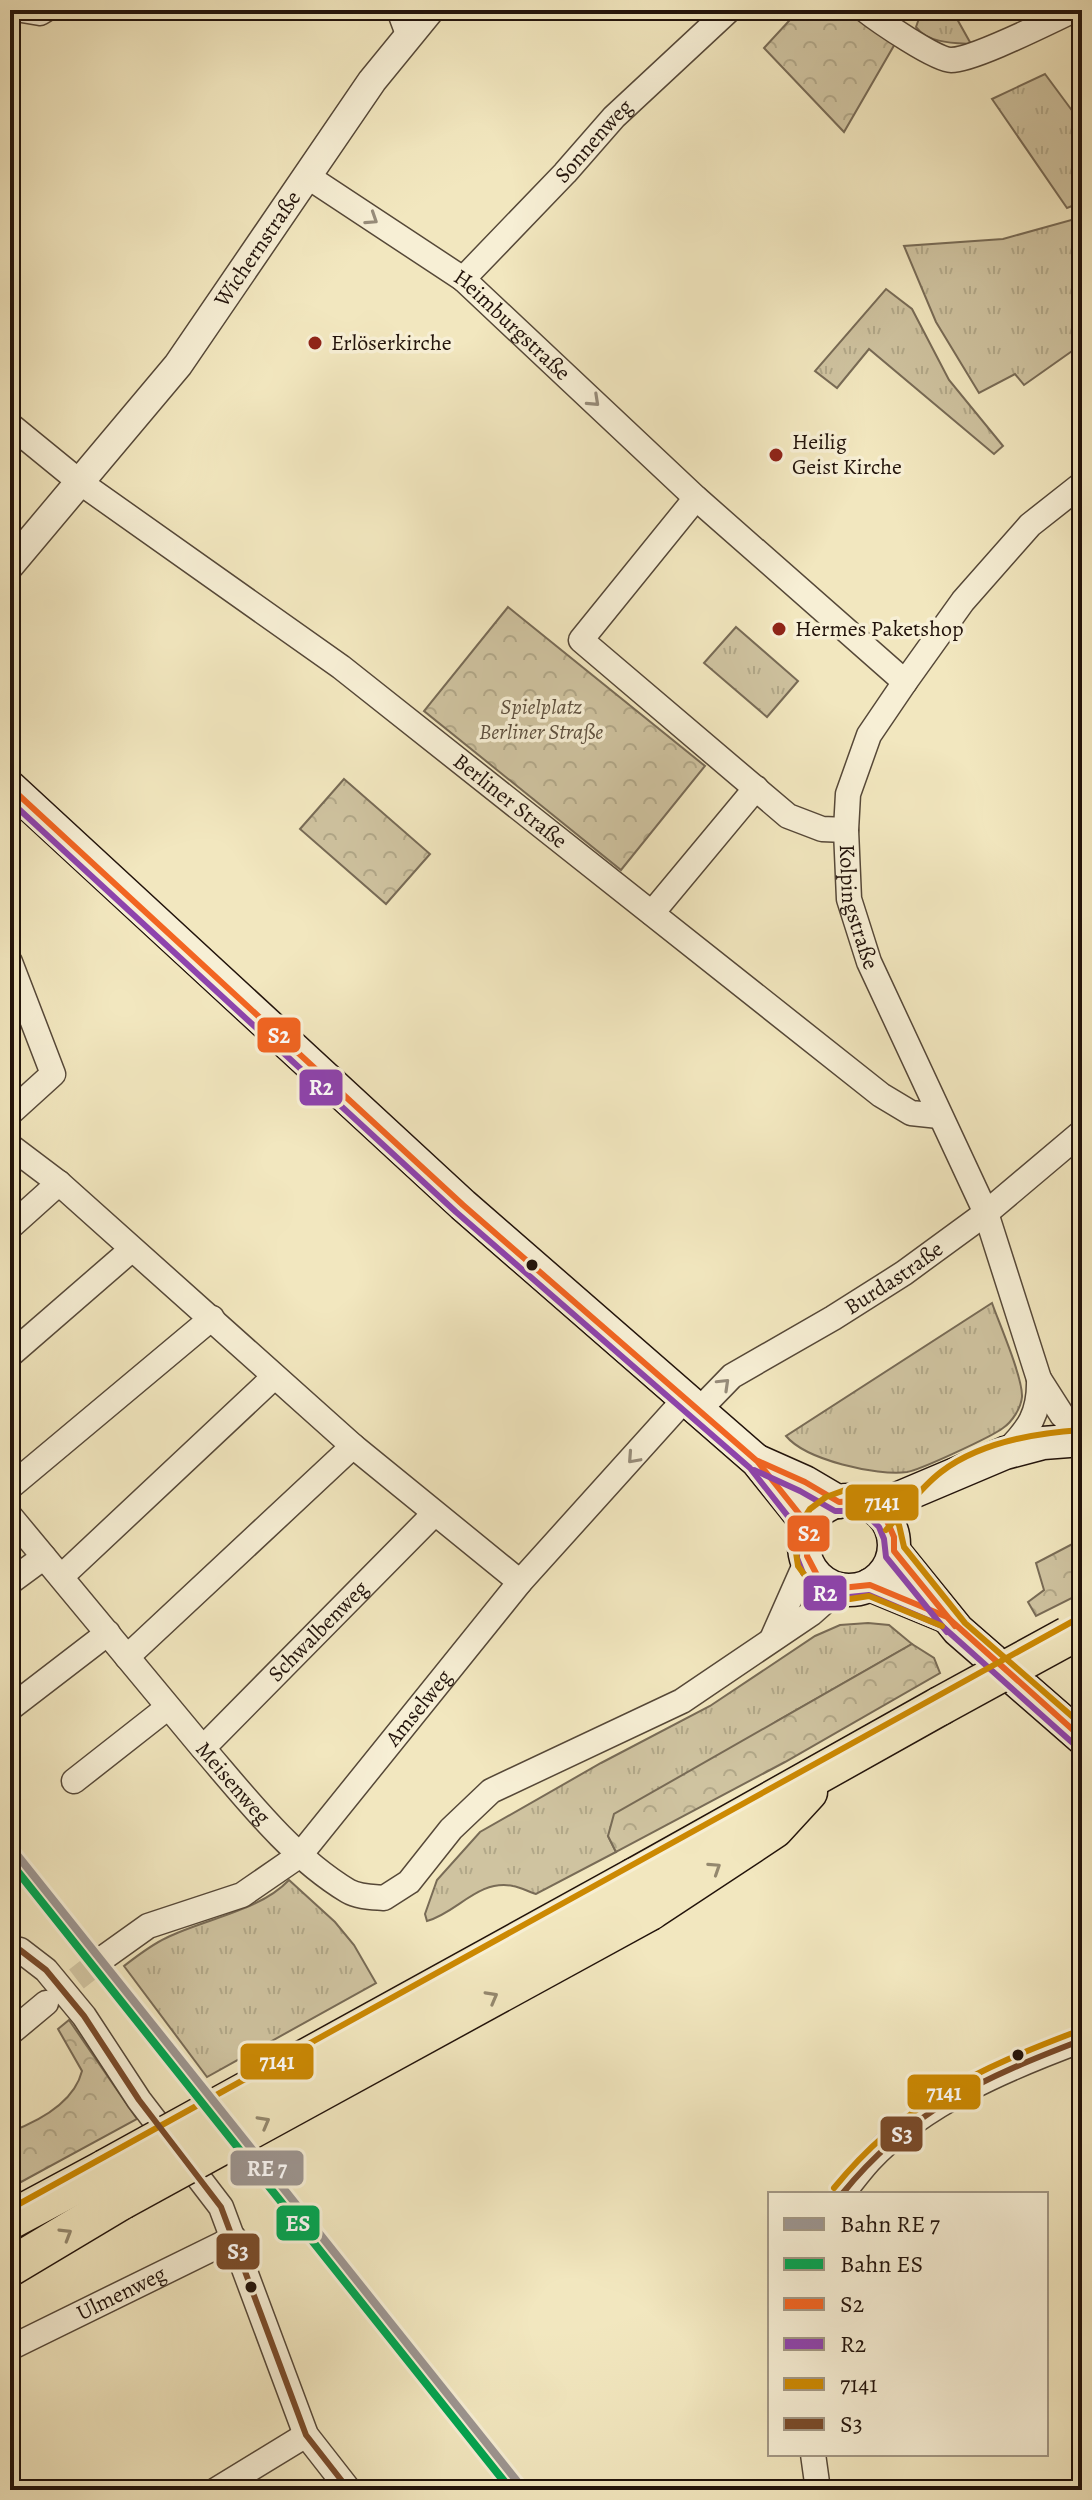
<svg xmlns="http://www.w3.org/2000/svg" width="1092" height="2500" font-family="Alegreya,serif">
<defs>
<pattern id="grass-tufts" width="24" height="20" patternUnits="userSpaceOnUse" patternTransform="scale(2)"><rect width="24" height="20" fill="#cfc3a0"/><path d="M3 7l-1-3M5 7V3M7 7l1-3M15 17l-1-3M17 17v-4M19 17l1-3" fill="none" stroke="#b1a788"/></pattern>
<pattern id="forest-crowns" width="20" height="18" patternUnits="userSpaceOnUse" patternTransform="scale(2)"><rect width="20" height="18" fill="#cfc3a0"/><path d="M2 6a3 3 0 1 1 6 0M12 15a3 3 0 1 1 6 0" fill="none" stroke="#b1a788"/></pattern>
</defs>
<rect width="100%" height="100%" fill="#f2e7bf"/>
<filter id="stains"><feTurbulence type="fractalNoise" baseFrequency=".0025" numOctaves="4"/><feColorMatrix values="0 0 0 0 .2 0 0 0 0 .09 0 0 0 0 .02 0 0 0 .5 -.17"/></filter>
<radialGradient id="worn" r=".72"><stop offset=".6" stop-color="#630" stop-opacity="0"/><stop offset="1" stop-color="#630" stop-opacity=".3"/></radialGradient>
<g fill="url(#grass-tufts)" stroke="#786b56" stroke-width="2">
<path d="M 922,10 L 952,10 L 971,44 C 953,43 928,43 916,27 Z"/>
<polygon points="1045,74 1082,124 1082,202 1067,208 992,99"/>
<polygon points="1082,217 1082,344 1024,385 1015,374 979,393 936,322 904,246 1003,239"/>
<polygon points="886,289 912,309 949,380 1003,446 994,454 869,349 837,388 815,371"/>
<polygon points="736,627 798,681 767,717 704,663"/>
<path d="M 992,1303 C 999,1323 1023,1378 1022,1397 C 1021,1408 1012,1422 1003,1428 C 991,1437 920,1470 907,1472 C 876,1476 806,1460 786,1436 Z"/>
<path d="M 868,1623 L 889,1625 L 912,1644 L 777,1721 L 608,1836 L 616,1852 L 536,1894 C 529,1892 520,1887 513,1886 C 478,1879 457,1913 427,1921 L 425,1914 L 437,1880 L 480,1832 L 601,1763 L 710,1706 L 815,1636 L 840,1625 Z"/>
<path d="M 289,1880 L 335,1922 L 354,1945 L 376,1983 L 207,2077 L 124,1966 C 137,1956 151,1945 166,1938 C 204,1919 260,1911 289,1880 Z"/>
</g>
<g fill="url(#forest-crowns)" stroke="#786b56" stroke-width="2">
<polygon points="799,10 843,10 896,42 844,132 764,48"/>
<polygon points="508,607 705,766 621,870 424,711"/>
<polygon points="344,779 430,854 386,904 300,829"/>
<polygon points="1082,1539 1082,1593 1036,1616 1028,1602 1044,1590 1036,1563"/>
<polygon points="912,1644 934,1658 940,1673 785,1762 616,1852 608,1836 614,1814"/>
<path d="M 69,2020 L 137,2119 L 10,2188 L 10,2132 C 39,2121 74,2103 82,2071 L 58,2029 Z"/>
</g>
<g fill="none" stroke-linecap="round" stroke-linejoin="round">
<polyline stroke="#d3c7a4" stroke-width="24" stroke-dasharray="24 12" stroke-linecap="butt" points="48,2001 106,1956"/>
<g stroke="#564838" stroke-width="27">
<g id="minor">
<polyline points="22,10 40,13 45,10"/>
<polyline points="399,10 408,34"/>
<path d="M 865,10 C 879,21 936,60 951,60 C 974,60 1050,21 1074,10"/>
<path id="s1" d="M 307,176 L 463,279 L 696,498 L 905,682"/>
<path id="s2" d="M 463,279 L 565,173 L 614,117 L 729,10"/>
<path id="s3" d="M 10,425 L 81,483 L 341,667 L 881,1095 L 911,1113 L 939,1116"/>
<path id="s4" d="M 1082,484 L 1030,525 L 963,601 L 905,682 L 869,735 L 848,794 L 846,830 L 849,899 L 869,962 L 986,1213 L 1039,1379 L 1062,1415 L 1082,1434"/>
<polyline points="696,498 581,640 788,816 822,829 846,830"/>
<polyline points="652,913 756,788"/>
<polyline points="10,962 53,1074 10,1113"/>
<polyline points="10,1146 59,1183 353,1446 520,1582"/>
<polyline points="10,1227 59,1183"/>
<polyline points="10,1355 131,1250"/>
<path id="s5" d="M 698,1411 L 732,1376 L 833,1318 L 904,1273 L 986,1213 L 1082,1132"/>
<path d="M 1005,1453 C 1029,1429 1040,1414 1039,1379"/>
<polyline points="10,1487 212,1318"/>
<path id="s6" d="M 10,1516 C 74,1593 137,1670 201,1746 C 245,1797 290,1856 348,1891 C 358,1897 373,1897 384,1898 L 409,1882 L 451,1829 L 491,1791 L 682,1701 L 812,1613 L 839,1589"/>
<polyline points="62,1576 274,1377"/>
<polyline points="10,1582 44,1557"/>
<polyline points="772,1639 807,1560"/>
<polyline points="127,1657 353,1446"/>
<polyline points="13,1706 108,1633"/>
<path id="s7" d="M 203,1748 L 434,1514"/>
<polyline points="74,1781 167,1708"/>
<polyline points="10,1948 20,1950 46,1970 84,2016 139,2100 221,2207 306,2435 349,2490"/>
<path id="s8" d="M 106,1956 L 148,1926 L 242,1895 L 300,1855 L 520,1582 L 685,1399"/>
<polyline points="10,2033 46,2003"/>
<path d="M 842,2194 C 851,2183 860,2171 869,2161 C 923,2103 1009,2067 1082,2040"/>
<path id="s9" d="M 10,2348 L 234,2238"/>
<polyline points="813,2454 818,2490"/>
<polyline points="216,2490 306,2435"/>
</g>
</g>
<g stroke="#564838" stroke-width="31">
<g id="tertiary">
<path id="s10" d="M 10,565 L 178,365 L 372,81 L 430,10"/>
</g>
</g>
<g stroke="#22130b" stroke-width="35">
<g id="secondary">
<polyline points="10,787 463,1205 757,1461 809,1526"/>
<polyline points="760,1462 805,1482 839,1502"/>
<circle cx="849" cy="1545" r="45"/>
<polyline points="875,1508 1005,1453 1043,1443 1082,1440"/>
<polyline points="894,1551 958,1630 1082,1738"/>
<polyline points="870,1585 945,1616"/>
</g>
</g>
<g stroke="#22130b" stroke-width="41">
<g id="trunk">
<polyline points="635,1877 940,1706"/>
<polyline points="650,1911 774,1829 808,1792"/>
<polyline points="10,2220 105,2169"/>
<polyline points="10,2267 122,2200"/>
</g>
</g>
<use href="#minor" stroke="#f7efd5" stroke-width="24"/>
<use href="#tertiary" stroke="#f7efd5" stroke-width="28"/>
<use href="#secondary" stroke="#f7efd5" stroke-width="32"/>
<use href="#trunk" stroke="#f2e7bf" stroke-width="38"/>
<g stroke="#22130b" stroke-width="41" stroke-linecap="butt">
<g id="trunk-bridge">
<polyline points="940,1706 1068,1636"/>
<polyline points="105,2169 635,1877"/>
<polyline points="122,2200 650,1911"/>
</g>
</g>
<use href="#trunk-bridge" stroke="#f2e7bf" stroke-width="38"/>
<g stroke="#f7efd5" stroke-width="12">
<g id="bus-1">
<polyline points="10,787 463,1205 757,1461 809,1526 807,1556 818,1577 841,1588 870,1585 947,1617 1082,1738"/>
<polyline points="758,1461 805,1482 839,1502 853,1501 875,1508 887,1521 894,1537 894,1551 955,1626"/>
</g>
</g>
<g stroke="#f7efd5" stroke-width="12">
<g id="bus-2">
<polyline points="10,801 456,1212 750,1468 798,1529 797,1558 803,1573 812,1585 825,1593 839,1598 869,1595 942,1626 1075,1745"/>
<polyline points="754,1470 800,1491 835,1511 852,1511 869,1517 879,1527 884,1539 886,1557 947,1632"/>
</g>
</g>
<g stroke="#f7efd5" stroke-width="12">
<g id="bus-3">
<path d="M 886,1530 C 904,1511 920,1488 941,1472 C 979,1443 1035,1433 1081,1430"/>
<polyline points="942,1626 869,1596 850,1599 835,1598 812,1585 798,1566 795,1546 799,1526 810,1509 826,1497 845,1490 866,1493 884,1504 899,1525 904,1547 965,1623 1082,1725"/>
<path d="M 834,2188 C 904,2102 978,2069 1078,2031"/>
<polyline points="10,2209 1077,1619"/>
</g>
</g>
<g stroke="#f7efd5" stroke-width="12">
<g id="bus-4">
<polyline points="10,1948 20,1950 46,1970 84,2016 139,2100 221,2207 306,2435 349,2490"/>
<path d="M 842,2194 C 910,2110 983,2078 1082,2040"/>
</g>
</g>
<use href="#bus-1" stroke="#f26522" stroke-width="6"/>
<use href="#bus-2" stroke="#8e44ad" stroke-width="6"/>
<use href="#bus-3" stroke="#cc8902" stroke-width="6"/>
<use href="#bus-4" stroke="#7a4b2a" stroke-width="6"/>
<g stroke="#f7efd5" stroke-width="14">
<polyline id="rail-1" points="10,1846 524,2490"/>
</g>
<g stroke="#f7efd5" stroke-width="14">
<polyline id="rail-2" points="10,1862 511,2490"/>
</g>
<use href="#rail-1" stroke="#9c9591" stroke-width="8"/>
<use href="#rail-2" stroke="#00a651" stroke-width="8"/>
</g>
<defs><path id="oneway-chevron" d="M-2-3.5L2.5 0L-2 3.5" fill="none" stroke-width="1.6" stroke-linecap="round" stroke-linejoin="round" transform="scale(2)"/></defs>
<g stroke="#978c7a">
<use href="#oneway-chevron" transform="translate(372 219) rotate(33)"/>
<use href="#oneway-chevron" transform="translate(594 401) rotate(43)"/>
<use href="#oneway-chevron" transform="translate(724 1384) rotate(-44)"/>
<use href="#oneway-chevron" transform="translate(633 1458) rotate(132)"/>
</g>
<g stroke="#94886e">
<use href="#oneway-chevron" transform="translate(715 1868) rotate(-33)"/>
<use href="#oneway-chevron" transform="translate(492 1997) rotate(-29)"/>
<use href="#oneway-chevron" transform="translate(264 2122) rotate(-29)"/>
<use href="#oneway-chevron" transform="translate(66 2234) rotate(-31)"/>
</g>
<g fill="#8f2418" stroke="#f7efd5" stroke-width="3">
<circle cx="315" cy="343" r="8"/>
<circle cx="776" cy="455" r="8"/>
<circle cx="779" cy="629" r="8"/>
</g>
<g fill="#22130b" stroke="#f7efd5" stroke-width="3">
<circle cx="532" cy="1265" r="7"/>
<circle cx="1018" cy="2055" r="7"/>
<circle cx="251" cy="2287" r="7"/>
</g>
<g text-anchor="middle" dominant-baseline="central" stroke-width="7" stroke-linejoin="round" paint-order="stroke">
<g font-size="22" fill="#22130b" stroke="#f7efd5">
<text stroke="none"><textPath href="#s2" startOffset="190">Sonnenweg</textPath></text>
<text stroke="none"><textPath href="#s10" startOffset="402">Wichernstraße</textPath></text>
<text stroke="none"><textPath href="#s1" startOffset="254">Heimburgstraße</textPath></text>
<text stroke="none"><textPath href="#s3" startOffset="626">Berliner Straße</textPath></text>
<text stroke="none"><textPath href="#s4" startOffset="508">Kolpingstraße</textPath></text>
<text stroke="none"><textPath href="#s5" startOffset="238">Burdastraße</textPath></text>
<text stroke="none"><textPath href="#s7" startOffset="164">Schwalbenweg</textPath></text>
<text stroke="none"><textPath href="#s8" startOffset="410">Amselweg</textPath></text>
<text stroke="none"><textPath href="#s6" startOffset="348">Meisenweg</textPath></text>
<text stroke="none"><textPath href="#s9" startOffset="124">Ulmenweg</textPath></text>
</g>
<g font-size="22" fill="#22130b" stroke="#f7efd5" text-anchor="start">
<text x="331" y="343">Erlöserkirche</text>
<text x="792" y="442">Heilig<tspan x="792" dy="25">Geist Kirche</tspan></text>
<text x="795" y="629">Hermes Paketshop</text>
</g>
<g font-size="22" font-style="italic" fill="#5f513f" stroke="#f7efd5">
<text x="541" y="707">Spielplatz<tspan x="541" dy="25">Berliner Straße</tspan></text>
</g>
</g>
<g stroke="#f7efd5" stroke-width="3">
<rect x="256" y="1016" width="46" height="38" rx="8" fill="#f26522"/>
<rect x="298" y="1068" width="46" height="39" rx="8" fill="#8e44ad"/>
<rect x="844" y="1483" width="76" height="39" rx="8" fill="#cc8902"/>
<rect x="786" y="1514" width="45" height="39" rx="8" fill="#f26522"/>
<rect x="802" y="1574" width="46" height="38" rx="8" fill="#8e44ad"/>
<rect x="239" y="2042" width="76" height="39" rx="8" fill="#cc8902"/>
<rect x="906" y="2073" width="76" height="38" rx="8" fill="#cc8902"/>
<rect x="879" y="2115" width="45" height="38" rx="8" fill="#7a4b2a"/>
<rect x="229" y="2149" width="76" height="38" rx="8" fill="#9c9591"/>
<rect x="275" y="2204" width="46" height="38" rx="8" fill="#00a651"/>
<rect x="215" y="2232" width="46" height="39" rx="8" fill="#7a4b2a"/>
</g>
<g font-size="22" text-anchor="middle" font-weight="bold" fill="#fff">
<text x="279" y="1043">S2</text>
<text x="321" y="1095">R2</text>
<text x="882" y="1510">7141</text>
<text x="809" y="1541">S2</text>
<text x="825" y="1601">R2</text>
<text x="277" y="2069">7141</text>
<text x="944" y="2100">7141</text>
<text x="902" y="2142">S3</text>
<text x="267" y="2176">RE 7</text>
<text x="298" y="2231">ES</text>
<text x="238" y="2259">S3</text>
</g>
<rect width="1092" height="2500" fill="none" stroke="#f2e7bf" stroke-width="40"/>
<rect x="12" y="12" width="1068" height="2476" fill="none" stroke="#22130b" stroke-width="4"/>
<rect x="20" y="20" width="1052" height="2460" fill="none" stroke="#22130b" stroke-width="2"/>
<rect x="768" y="2192" width="280" height="264" fill="#f7efd5" stroke="#a29784" stroke-width="2"/>
<rect x="784" y="2218" width="40" height="12" fill="#9c9591" stroke="#a29784" stroke-width="2"/>
<text x="840" y="2232" font-size="24" fill="#22130b">Bahn RE 7</text>
<rect x="784" y="2258" width="40" height="12" fill="#00a651" stroke="#a29784" stroke-width="2"/>
<text x="840" y="2272" font-size="24" fill="#22130b">Bahn ES</text>
<rect x="784" y="2298" width="40" height="12" fill="#f26522" stroke="#a29784" stroke-width="2"/>
<text x="840" y="2312" font-size="24" fill="#22130b">S2</text>
<rect x="784" y="2338" width="40" height="12" fill="#8e44ad" stroke="#a29784" stroke-width="2"/>
<text x="840" y="2352" font-size="24" fill="#22130b">R2</text>
<rect x="784" y="2378" width="40" height="12" fill="#cc8902" stroke="#a29784" stroke-width="2"/>
<text x="840" y="2392" font-size="24" fill="#22130b">7141</text>
<rect x="784" y="2418" width="40" height="12" fill="#7a4b2a" stroke="#a29784" stroke-width="2"/>
<text x="840" y="2432" font-size="24" fill="#22130b">S3</text>
<rect width="100%" height="100%" filter="url(#stains)"/>
<rect width="100%" height="100%" fill="url(#worn)"/>
</svg>
